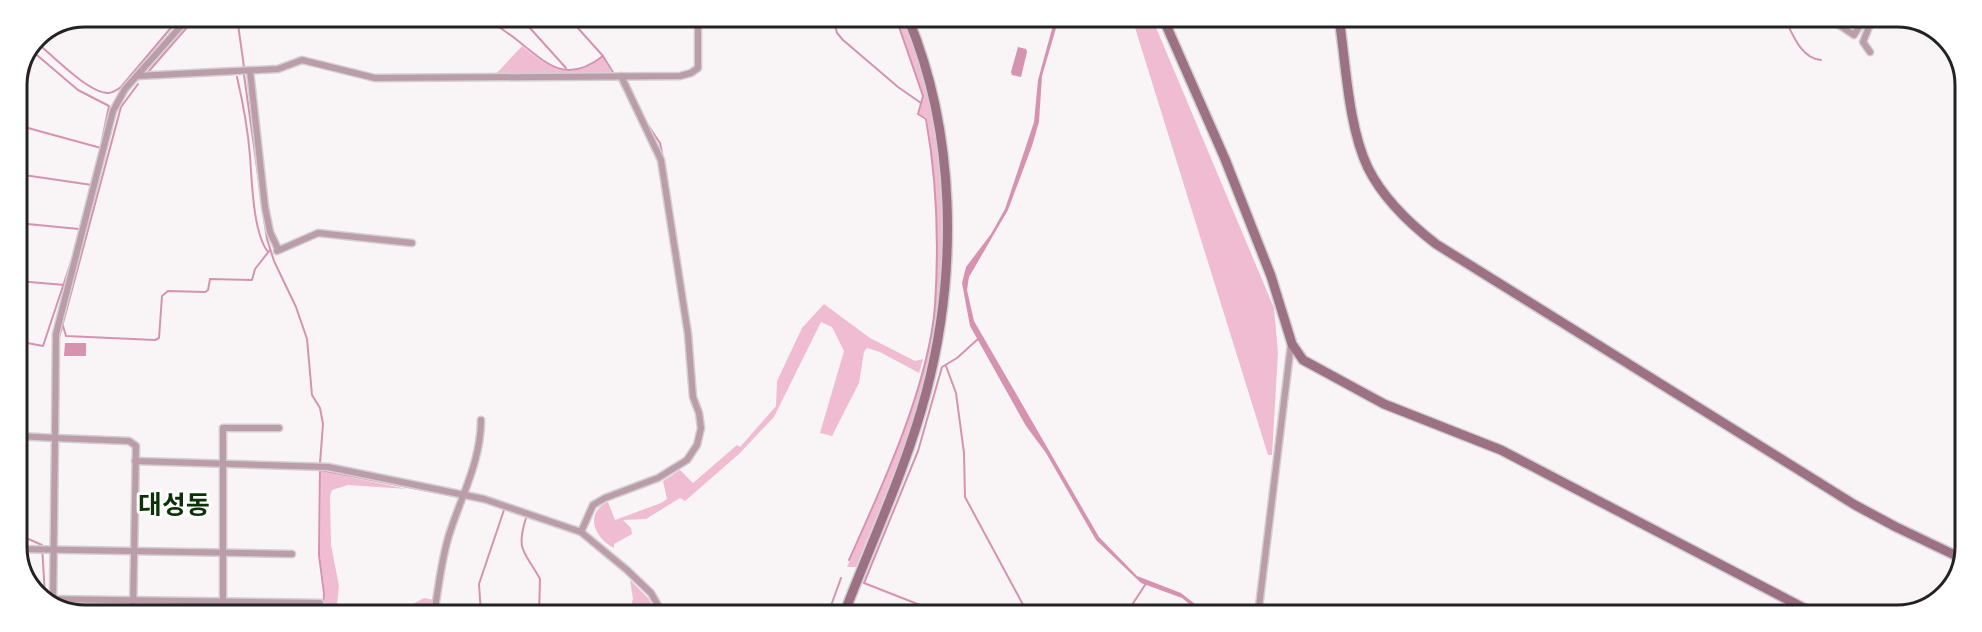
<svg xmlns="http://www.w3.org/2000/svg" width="1982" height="632" font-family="Jost,'Noto Sans KR',sans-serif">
<rect width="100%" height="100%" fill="#f9f5f7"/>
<g fill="#efbcd1">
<path d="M 897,18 L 904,18 C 914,45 924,72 930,100 C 955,202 943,333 909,431 C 894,477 874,522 856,567 L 847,567 C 884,484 922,399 935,309 C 937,294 936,278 936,264 C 937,215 935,167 927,118 L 919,114 L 923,96 Z"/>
<polygon points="1132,18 1152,18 1274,308 1278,353 1272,455 1268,455"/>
<path d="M 522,46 C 550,69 570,82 603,57 L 612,74 L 496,74 Z"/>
<path d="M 31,51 L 33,53 L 17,120 C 17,95 21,74 31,51 Z"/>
<path d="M 824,304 L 870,338 L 915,361 L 923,359 L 919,373 L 880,352 L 867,348 L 864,352 L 859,383 L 832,436 L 820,433 L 844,351 L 832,327 L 821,322 L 774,417 L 739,454 L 685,501 L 680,498 L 646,519 L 623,520 L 631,528 L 632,534 L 614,544 L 614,548 C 594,538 584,513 608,502 L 615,520 L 661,503 L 667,499 L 663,481 L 680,470 L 693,483 L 737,445 L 740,447 L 776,406 L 777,381 L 802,328 Z"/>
<polygon points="321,471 407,489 348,485 332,490 330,496 331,545 339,586 336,613 325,613 325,593 320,555"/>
<polygon points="630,580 648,598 657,614 629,614 633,599"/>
<polygon points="424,598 434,600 432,614 408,614 413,604"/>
</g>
<g fill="#d593b0">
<polygon points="1055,18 1059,18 1042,76 1039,122 1032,146 1008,210 969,277 967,290 974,321 1099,537 1137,576 1181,593 1209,615 1203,615 1182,598 1141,583 1096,540 1046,453 1026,426 970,326 962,283 966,267 991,234 1005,209 1034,122 1038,80"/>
<polygon points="1018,47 1026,49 1027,52 1021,77 1012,75 1011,72"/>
<polygon points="65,343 86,343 86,356 64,356"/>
</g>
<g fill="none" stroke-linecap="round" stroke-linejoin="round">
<g stroke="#d593b0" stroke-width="2">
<polyline points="237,17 244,67"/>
<path d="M 487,17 C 496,26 507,32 517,40 C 547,64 566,85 603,56"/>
<polyline points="520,17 566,68"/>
<polyline points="568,17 603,56 614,74"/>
<polyline points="833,17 837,33 843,40 898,87 921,103"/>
<polyline points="1172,18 1176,23 1228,18"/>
<path d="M 1785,19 C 1793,35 1801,58 1821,60"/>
<path d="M 35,41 C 51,54 88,93 108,93 C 113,93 117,90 121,87 L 180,17"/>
<polyline points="31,50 78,90 109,106 102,140"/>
<polyline points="149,71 196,17"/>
<polyline points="244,75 267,239 274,261 296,307 307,339 312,395 320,408 323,424 320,463"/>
<path d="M 237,77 C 243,103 248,130 250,156 C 252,182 253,233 268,252"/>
<polyline points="619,80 624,90"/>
<polyline points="17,92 20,76"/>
<polyline points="17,124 34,53"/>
<polyline points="17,125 101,148"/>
<polyline points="648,125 660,143 663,158"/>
<polyline points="17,174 92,185"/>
<polyline points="673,220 692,342"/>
<polyline points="17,223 79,229"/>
<polyline points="80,230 83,215"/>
<polyline points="17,281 65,285"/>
<polyline points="63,326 66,336 155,340 159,338 162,296 168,291 205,292 208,290 210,279 252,280 255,269 270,250"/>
<polyline points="59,338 121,107 138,84"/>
<polyline points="17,341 43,346 71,262"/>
<polyline points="946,366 956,393 964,453 965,497 1028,614"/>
<polyline points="471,499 488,503"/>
<path d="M 527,515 C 515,551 524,550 540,579 L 539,614"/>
<polyline points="17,534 42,545 45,596"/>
<path d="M 849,560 C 882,487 929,385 935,306 C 939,244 937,180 926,119 L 918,114 L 923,96 L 896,18"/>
<polyline points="323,613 324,593 319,555 320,470 459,497"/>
<polyline points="481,614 479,584 505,507"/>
<polyline points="828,614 841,578"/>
<polyline points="943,614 864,583 918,451 942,367 957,358 978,339"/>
<polyline points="1126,614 1147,582"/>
<polyline points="1184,615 1193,604"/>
</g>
<g stroke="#d3cfd1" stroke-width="9">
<g id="street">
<polyline points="1833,21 1854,35 1864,19"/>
<polyline points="1870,52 1863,42 1872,19"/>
<polyline points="250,71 265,207 270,232 278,249"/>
<polyline points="137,76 278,69 302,60 375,78 680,76 691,73 698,68 698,17"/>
<polyline points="277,251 318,233 412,243"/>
<polyline points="17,436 55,438 53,605"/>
<polyline points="135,461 328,467 484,499 581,532 627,570 651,593 663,614"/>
<polyline points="581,532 593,505 605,498 658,478 687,460 697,445 701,428 699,413 693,397 688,334 661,160 621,76"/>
<polyline points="17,549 292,554"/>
<polyline points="44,599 320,603"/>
<polyline points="133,613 136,446 129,441 55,438 56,334 113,111 125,89 189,17"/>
<polyline points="223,613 223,428 279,428"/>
<path d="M 434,614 C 439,586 441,559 450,532 C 462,495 481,460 481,420"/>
<polyline points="1258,615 1291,344"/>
</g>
</g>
<g stroke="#d3cfd1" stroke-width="12">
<g id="secondary">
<polyline points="1163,18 1225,159 1271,276 1292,344 1303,360 1384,404 1501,450 1817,615"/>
<path d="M 1339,18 C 1346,64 1348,126 1368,168 C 1383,198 1410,224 1436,244 L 1855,505 L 1896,527 L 1963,559"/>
<path d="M 844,614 C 871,543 907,466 926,393 C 958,272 956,133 908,18"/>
</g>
</g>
<use href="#street" stroke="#bb9da9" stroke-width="6"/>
<use href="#secondary" stroke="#9c7184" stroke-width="9"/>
</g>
<g text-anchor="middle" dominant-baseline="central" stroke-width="6" stroke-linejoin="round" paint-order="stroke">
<g font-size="26" font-weight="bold" fill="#0d3208" stroke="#fff">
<text x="174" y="505">대성동</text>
</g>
</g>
<path d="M0 0H1982V632H0ZM85 27H1897A58 58 0 0 1 1955 85V547A58 58 0 0 1 1897 605H85A58 58 0 0 1 27 547V85A58 58 0 0 1 85 27Z" fill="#fff" fill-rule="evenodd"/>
<path fill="none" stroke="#242324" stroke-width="3" d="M85 27H1897A58 58 0 0 1 1955 85V547A58 58 0 0 1 1897 605H85A58 58 0 0 1 27 547V85A58 58 0 0 1 85 27Z"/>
</svg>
